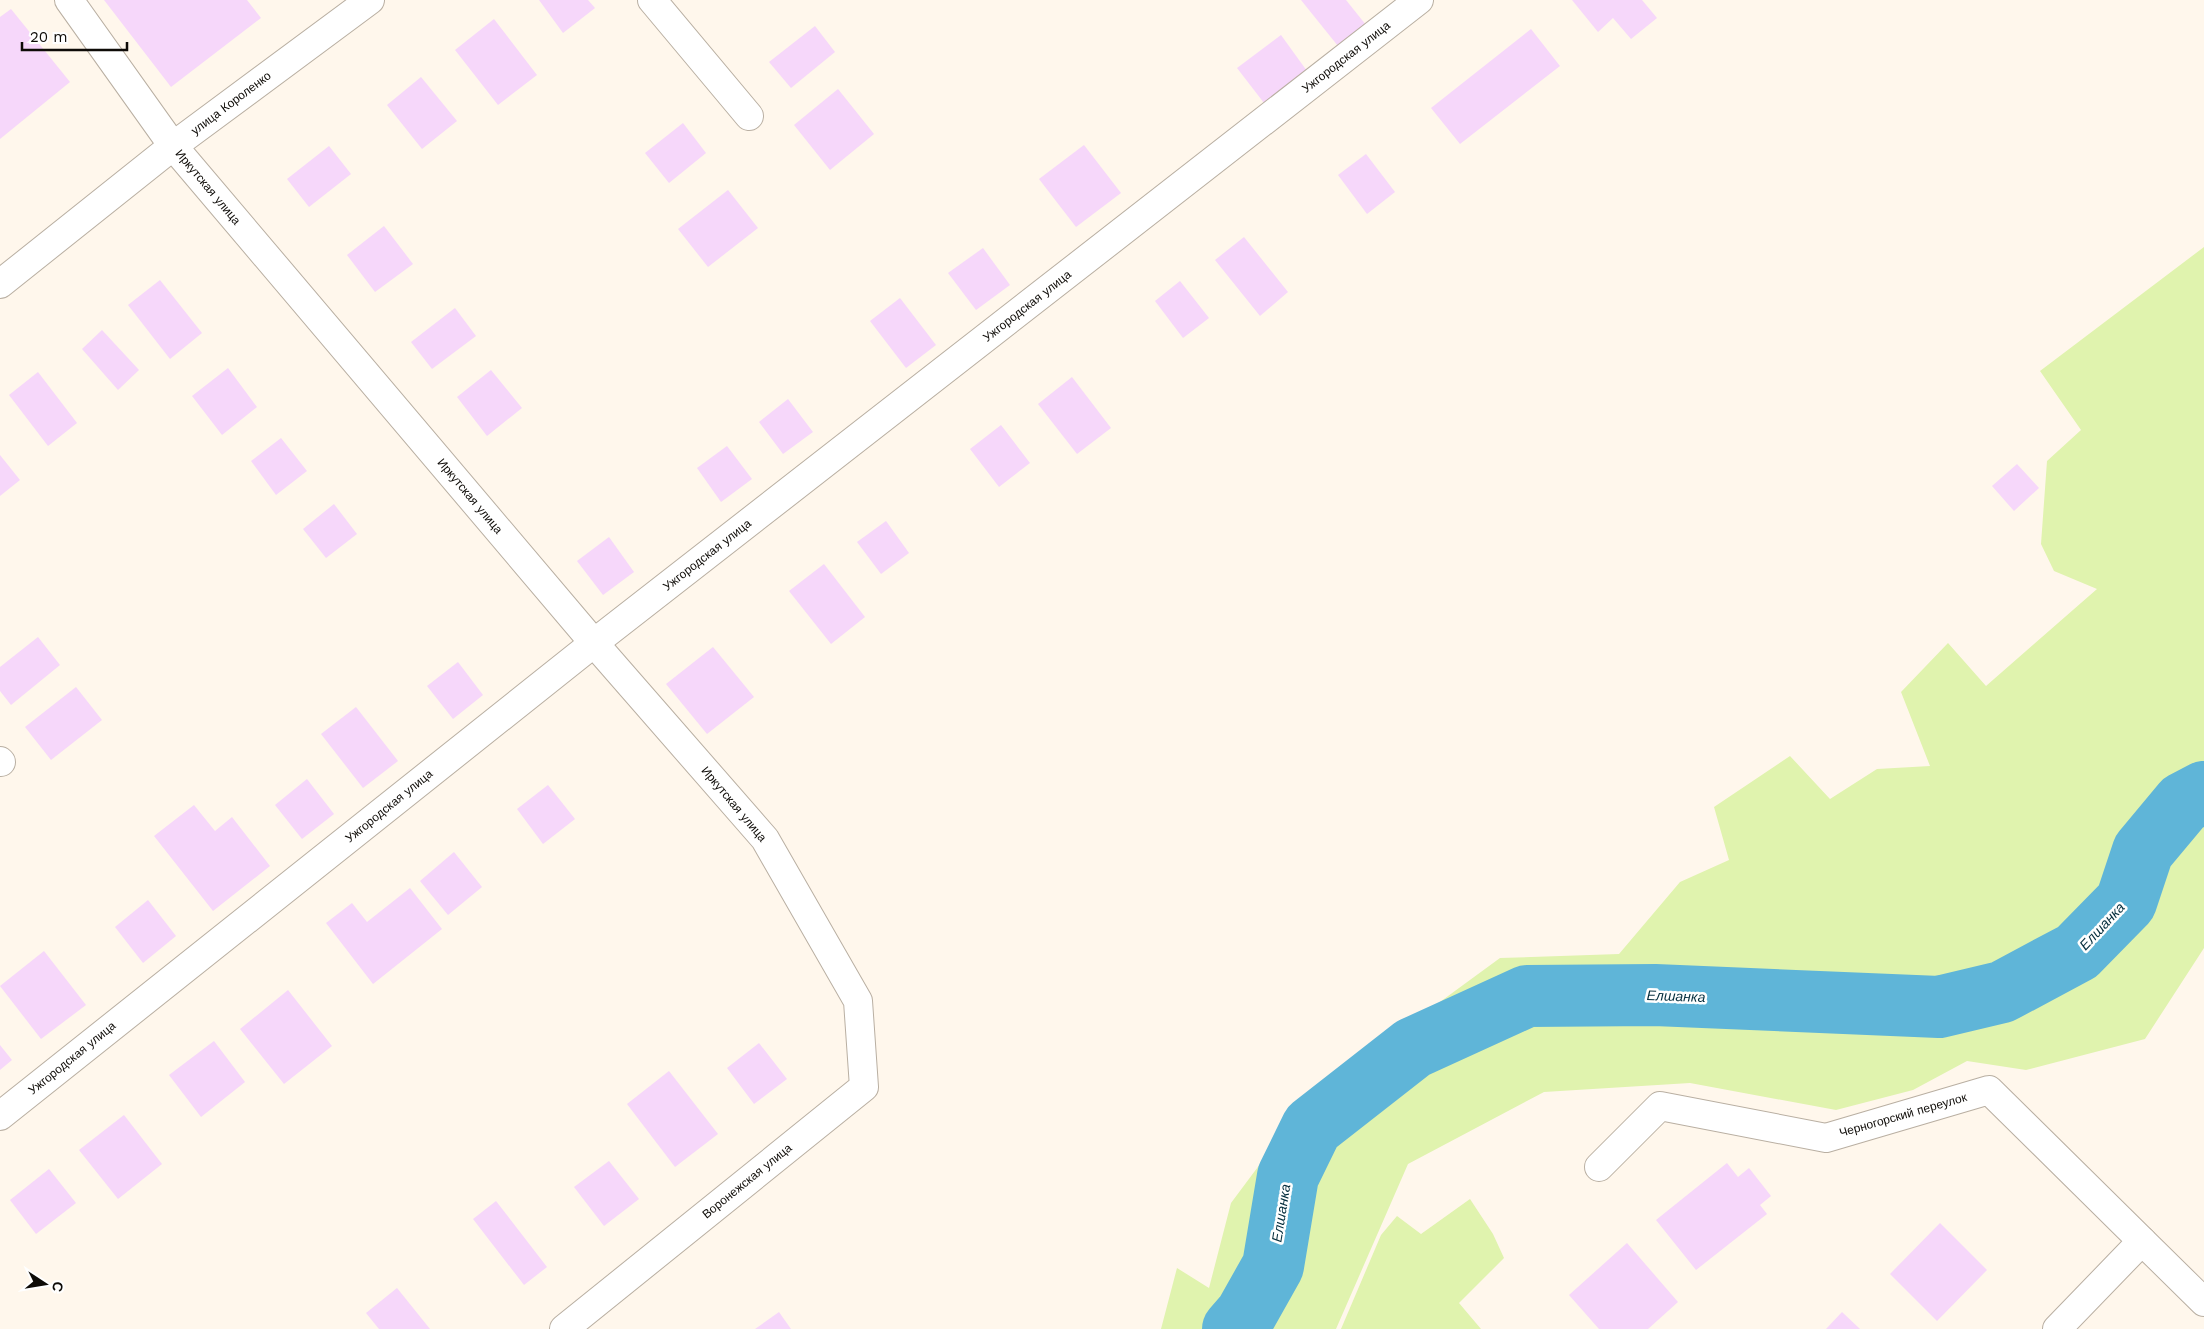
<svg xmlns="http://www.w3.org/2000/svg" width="2204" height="1329" font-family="'Work Sans',sans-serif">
<rect width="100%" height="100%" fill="#fff7ec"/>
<g fill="#e0f3ae">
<polygon points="2204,247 2204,948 2145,1039 2026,1070 1967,1061 1913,1090 1836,1110 1690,1083 1544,1092 1408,1164 1336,1329 1161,1329 1177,1268 1209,1288 1231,1203 1310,1097 1500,958 1619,954 1680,882 1729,860 1714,807 1790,756 1830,799 1877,769 1930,766 1901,692 1948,643 1986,686 2097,589 2054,571 2041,544 2047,461 2081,430 2040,371"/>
<polygon points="1470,1199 1493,1234 1504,1258 1459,1303 1481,1329 1341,1329 1381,1235 1397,1216 1421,1234"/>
</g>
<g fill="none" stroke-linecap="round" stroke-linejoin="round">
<polyline stroke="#5fb5d8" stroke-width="62" points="1233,1329 1246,1314 1273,1266 1288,1176 1312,1127 1413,1048 1527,996 1655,995 1939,1007 2002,992 2077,952 2126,902 2143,851 2183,803 2204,792"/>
</g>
<g fill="#f6d7fa">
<polygon points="104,0 247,0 261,18 171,87"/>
<polygon points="539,0 588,0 595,8 563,33"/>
<polygon points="1301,0 1346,0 1366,25 1338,46"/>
<polygon points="1572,0 1642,0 1657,18 1631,39 1613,18 1598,32"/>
<polygon points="11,9 70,82 0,139 0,17"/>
<polygon points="494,19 537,75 498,105 455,50"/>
<polygon points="815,26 835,52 791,88 769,62"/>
<polygon points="1531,29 1560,66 1460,144 1431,108"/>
<polygon points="1281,35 1307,71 1264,103 1237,68"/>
<polygon points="421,77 457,121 422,149 387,105"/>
<polygon points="838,89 874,134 830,170 794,125"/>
<polygon points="683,123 706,153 669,183 645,153"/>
<polygon points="1084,145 1121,193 1076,227 1039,179"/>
<polygon points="329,146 351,174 309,207 287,179"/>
<polygon points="1366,154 1395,192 1367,214 1338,175"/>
<polygon points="728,190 758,228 708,267 678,229"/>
<polygon points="384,226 413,264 375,292 347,255"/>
<polygon points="1244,237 1288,292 1260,316 1215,260"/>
<polygon points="983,248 1010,285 976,310 948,273"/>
<polygon points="160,280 202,333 170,359 128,305"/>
<polygon points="1180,281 1209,318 1183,338 1155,301"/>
<polygon points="900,298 936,345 906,368 870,321"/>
<polygon points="455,308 476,336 432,369 411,342"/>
<polygon points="102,330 139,370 118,390 82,349"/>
<polygon points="228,368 257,407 222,435 192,396"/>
<polygon points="491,370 522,408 487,436 457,397"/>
<polygon points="38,372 77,423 48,446 9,395"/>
<polygon points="1072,377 1111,428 1077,454 1038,404"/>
<polygon points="788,399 813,432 783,454 759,422"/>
<polygon points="1001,425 1030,463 999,487 970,449"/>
<polygon points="281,438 307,471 276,495 251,461"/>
<polygon points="727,446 752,479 721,502 697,468"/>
<polygon points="0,455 20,480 0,496"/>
<polygon points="2017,464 2039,488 2014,511 1992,486"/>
<polygon points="334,504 357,534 326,558 303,529"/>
<polygon points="886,521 909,553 881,574 857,542"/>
<polygon points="609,537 634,572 603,595 577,561"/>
<polygon points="824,564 865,617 831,644 789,591"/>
<polygon points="38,637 60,665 11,705 0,691 0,667"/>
<polygon points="713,647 754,697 707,734 666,684"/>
<polygon points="458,662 483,695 453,719 427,686"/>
<polygon points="76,687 102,720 51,760 25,727"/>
<polygon points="356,707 398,761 363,788 321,734"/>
<polygon points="307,779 334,814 302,839 275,805"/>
<polygon points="548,785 575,819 543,844 517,809"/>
<polygon points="194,805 215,831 232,817 270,866 213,911 154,836"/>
<polygon points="454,852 482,887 448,915 420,881"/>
<polygon points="410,888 442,929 373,984 326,923 352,903 367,922"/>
<polygon points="148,900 176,936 143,963 115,927"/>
<polygon points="44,951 86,1005 41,1039 0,986"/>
<polygon points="288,990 332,1046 284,1084 240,1029"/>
<polygon points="214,1041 245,1082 201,1117 169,1075"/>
<polygon points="759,1043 787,1079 754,1104 727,1068"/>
<polygon points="0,1045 12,1060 0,1070"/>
<polygon points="669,1071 718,1134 675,1167 627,1104"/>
<polygon points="124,1115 162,1164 118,1199 79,1150"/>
<polygon points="609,1161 639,1199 604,1226 574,1187"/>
<polygon points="1727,1163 1738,1177 1749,1168 1771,1196 1760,1205 1767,1214 1696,1270 1656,1220"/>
<polygon points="49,1169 76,1203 36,1234 10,1200"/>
<polygon points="496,1201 547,1267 524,1285 473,1219"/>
<polygon points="1940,1223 1987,1270 1937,1321 1890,1274"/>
<polygon points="1627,1243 1678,1302 1648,1329 1599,1329 1569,1295"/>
<polygon points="397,1288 430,1329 379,1329 366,1313"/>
<polygon points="779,1312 791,1329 755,1329"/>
<polygon points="1842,1312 1860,1329 1826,1329"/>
</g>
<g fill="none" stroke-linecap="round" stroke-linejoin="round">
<g stroke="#b9afa2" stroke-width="30">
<g id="minor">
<polyline points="69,0 173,146 594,643 765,839 858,1001 864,1087 564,1329"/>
<polyline points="652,0 749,116"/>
<polyline points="0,284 173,146 370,0"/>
<polyline points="0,761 1,762"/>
<polyline points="0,1116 594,643 1419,0"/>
<polyline points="1599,1167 1660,1106 1826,1138 1989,1090 2142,1241"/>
<polyline points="2057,1329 2142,1241 2204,1302"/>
</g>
</g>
<use href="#minor" stroke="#fff" stroke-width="28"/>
</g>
<g text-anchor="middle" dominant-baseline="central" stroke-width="5" stroke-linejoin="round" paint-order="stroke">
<g font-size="12" fill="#0e0b07" stroke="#fff">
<text transform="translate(1346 57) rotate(-38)">Ужгородская улица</text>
<text transform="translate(231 103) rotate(-37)">улица Короленко</text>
<text transform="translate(208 187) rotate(50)">Иркутская улица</text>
<text transform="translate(1027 306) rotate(-38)">Ужгородская улица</text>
<text transform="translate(470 496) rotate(50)">Иркутская улица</text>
<text transform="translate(707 555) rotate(-38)">Ужгородская улица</text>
<text transform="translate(734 804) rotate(50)">Иркутская улица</text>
<text transform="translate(389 806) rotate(-39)">Ужгородская улица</text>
<text transform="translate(72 1058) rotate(-39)">Ужгородская улица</text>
<text transform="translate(1903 1115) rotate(-16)">Черногорский переулок</text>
<text transform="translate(747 1181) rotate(-39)">Воронежская улица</text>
</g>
<g font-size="14" font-style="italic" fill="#052e3d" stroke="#fff">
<text transform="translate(2102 926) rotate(-47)">Елшанка</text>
<text transform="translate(1676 996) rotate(2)">Елшанка</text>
<text transform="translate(1281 1213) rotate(-81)">Елшанка</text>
</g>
</g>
<g transform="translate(45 1284) rotate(102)" stroke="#ffffff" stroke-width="4" paint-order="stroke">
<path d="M0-4L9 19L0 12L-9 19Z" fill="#0e0b07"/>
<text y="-8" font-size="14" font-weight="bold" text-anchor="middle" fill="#0e0b07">С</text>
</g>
<path d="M22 42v8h105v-8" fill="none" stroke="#0e0b07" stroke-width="2.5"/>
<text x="30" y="42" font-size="15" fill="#0e0b07" stroke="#ffffff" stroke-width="4" paint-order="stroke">20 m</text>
</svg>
